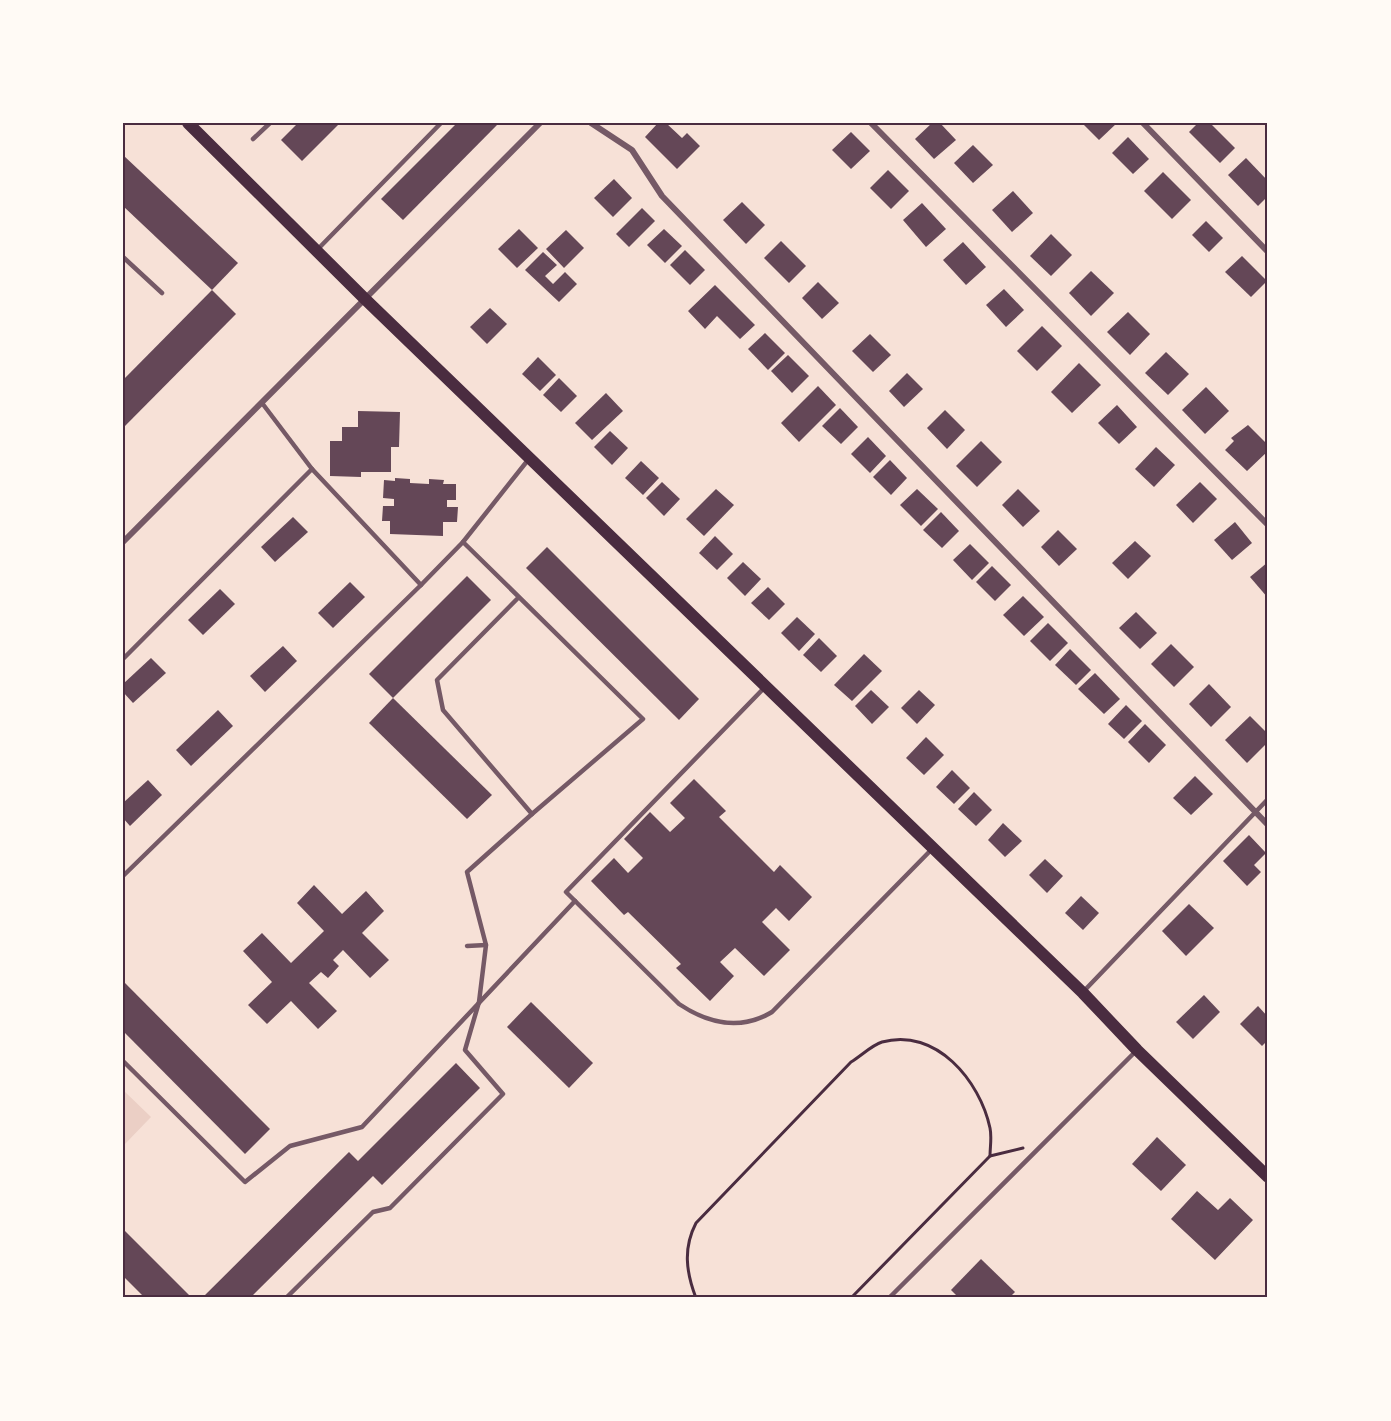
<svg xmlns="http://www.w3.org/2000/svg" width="1391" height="1421" font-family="Lora,serif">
<rect width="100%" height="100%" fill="#f7e1d7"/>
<polygon fill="#ebcfc5" points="123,1090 151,1117 123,1146"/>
<g fill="#644757">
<polygon points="298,123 340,123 302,161 281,140"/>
<polygon points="457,123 499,123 403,220 381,199"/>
<polygon points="658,123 666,123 682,138 687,133 700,146 677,169 645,137"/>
<polygon points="932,123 940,123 956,140 934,159 915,139"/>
<polygon points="1082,123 1117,123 1099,140"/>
<polygon points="1198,123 1210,123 1235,148 1220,163 1189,132"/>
<polygon points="851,132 870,151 851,169 832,150"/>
<polygon points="1128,137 1149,159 1133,174 1112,153"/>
<polygon points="973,145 993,165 973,183 954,163"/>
<polygon points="123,155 238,263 212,290 123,206"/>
<polygon points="1246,158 1268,181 1268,196 1258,206 1228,175"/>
<polygon points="888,170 909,191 891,209 870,188"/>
<polygon points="1163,172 1191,200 1172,219 1144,191"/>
<polygon points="614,179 632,198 613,217 594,198"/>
<polygon points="1013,191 1033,213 1012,232 992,210"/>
<polygon points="742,202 765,225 746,244 723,220"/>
<polygon points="922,203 946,229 926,247 903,220"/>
<polygon points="642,208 655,221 629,247 616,234"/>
<polygon points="1206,221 1223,238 1209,252 1192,235"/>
<polygon points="519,229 538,248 517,268 498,249"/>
<polygon points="664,229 682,246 665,263 647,245"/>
<polygon points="566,230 584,248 564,268 546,249"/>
<polygon points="1051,234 1072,255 1051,276 1030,256"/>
<polygon points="781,241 806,266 789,283 764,258"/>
<polygon points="963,242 986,267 966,285 943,260"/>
<polygon points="685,250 705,270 690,285 670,265"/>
<polygon points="543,252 557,265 545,276 553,284 565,272 577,284 559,302 525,270"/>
<polygon points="1242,256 1267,281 1251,297 1225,272"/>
<polygon points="1091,271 1114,293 1091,316 1069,293"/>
<polygon points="818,282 839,303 822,319 802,298"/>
<polygon points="715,285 755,325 740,339 717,316 705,329 688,311"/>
<polygon points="1004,289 1024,310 1006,327 986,305"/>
<polygon points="212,290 236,314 123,428 123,380"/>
<polygon points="490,308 507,324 487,344 470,327"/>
<polygon points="1128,312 1150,334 1130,355 1107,332"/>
<polygon points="1042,326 1062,346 1037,371 1017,351"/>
<polygon points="765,333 785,353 768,370 748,349"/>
<polygon points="870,334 891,355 873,372 852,351"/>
<polygon points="1166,352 1189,374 1168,395 1145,373"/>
<polygon points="788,355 809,376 792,393 771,371"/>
<polygon points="538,357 556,375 540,391 522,374"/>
<polygon points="1079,363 1101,385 1072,413 1051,392"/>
<polygon points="907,373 923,389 904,407 889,391"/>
<polygon points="559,378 577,396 561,412 543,395"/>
<polygon points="818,386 836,405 799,442 781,423"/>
<polygon points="1206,387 1229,411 1205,434 1182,410"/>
<polygon points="606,393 623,411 592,440 575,423"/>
<polygon points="1117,405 1137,427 1119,444 1098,423"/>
<polygon points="840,408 858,427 841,444 822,426"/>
<polygon points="945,410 965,430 947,449 927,428"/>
<polygon points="358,411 400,412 399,447 391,447 391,472 361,472 361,477 330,476 330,441 342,441 342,427 358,427"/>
<polygon points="1248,425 1268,445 1268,451 1247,471 1225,450 1234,441 1231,438"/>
<polygon points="610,431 628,448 612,465 594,447"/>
<polygon points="868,437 886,456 870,473 851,454"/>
<polygon points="981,441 1002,462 977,487 956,466"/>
<polygon points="1156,447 1175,465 1154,487 1135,469"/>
<polygon points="890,460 907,478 891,495 873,477"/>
<polygon points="641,461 659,478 643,495 625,478"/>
<polygon points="395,478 410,479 410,483 429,484 429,479 444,480 443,484 456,484 456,500 447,500 447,507 458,507 457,522 443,522 443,536 390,534 390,521 382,521 383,506 394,506 394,499 383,498 384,480 395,481"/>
<polygon points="662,482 680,499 664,516 646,498"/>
<polygon points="1200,482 1217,499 1193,523 1176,505"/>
<polygon points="716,489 734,505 704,536 686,519"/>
<polygon points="917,489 938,509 921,526 900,505"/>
<polygon points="1018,489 1040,511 1023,527 1002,505"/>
<polygon points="941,512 959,531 942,548 923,530"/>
<polygon points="293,517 308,532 275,562 261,547"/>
<polygon points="1235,522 1252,543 1232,560 1214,540"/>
<polygon points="1058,530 1077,549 1059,566 1041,547"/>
<polygon points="715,536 733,554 717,570 699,553"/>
<polygon points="1135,541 1151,556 1128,579 1112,563"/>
<polygon points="970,544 989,563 972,580 953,560"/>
<polygon points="547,547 699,699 679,720 526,568"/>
<polygon points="743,562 761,579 745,596 727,578"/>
<polygon points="1268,562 1268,598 1250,577"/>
<polygon points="992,566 1011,585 995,601 976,582"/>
<polygon points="467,576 491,600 393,698 369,674"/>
<polygon points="350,582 365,597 333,628 318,613"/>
<polygon points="768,587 785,604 769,620 751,603"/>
<polygon points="220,589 235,604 203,635 188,620"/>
<polygon points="1023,596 1044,617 1024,636 1003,615"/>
<polygon points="1136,612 1157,633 1140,649 1119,628"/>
<polygon points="797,617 815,634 799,651 781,633"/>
<polygon points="1048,623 1068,643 1050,661 1030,641"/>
<polygon points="819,638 837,656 821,672 803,655"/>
<polygon points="1171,644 1194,667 1174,687 1151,664"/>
<polygon points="283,646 297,661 265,692 250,676"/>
<polygon points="1070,649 1091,670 1076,685 1055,665"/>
<polygon points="864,654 882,671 852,701 834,685"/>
<polygon points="151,658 166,673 133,703 123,692 123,684"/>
<polygon points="1095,673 1120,699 1104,714 1078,689"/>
<polygon points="1209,684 1231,707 1211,727 1189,704"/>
<polygon points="871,690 889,707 872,724 855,706"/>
<polygon points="919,690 935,705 917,724 901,708"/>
<polygon points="393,698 492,795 467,819 369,723"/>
<polygon points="1126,705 1142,721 1124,739 1108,724"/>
<polygon points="218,710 233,726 191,766 176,750"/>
<polygon points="1250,716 1268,734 1268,742 1247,763 1225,740"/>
<polygon points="1145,724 1166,745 1149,763 1128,742"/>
<polygon points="926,737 944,755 924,775 906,758"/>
<polygon points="952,770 970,788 954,804 936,787"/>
<polygon points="1195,776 1213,794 1191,815 1173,798"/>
<polygon points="694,779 726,811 719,817 774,872 780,865 812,897 789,921 776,908 762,922 790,950 764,976 735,948 720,962 734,976 710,1001 676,968 681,964 628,912 624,915 591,881 614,858 628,873 643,858 624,839 650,812 670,832 685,818 670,803"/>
<polygon points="148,780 162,795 130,826 123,818 123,803"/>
<polygon points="974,792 992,810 976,826 958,809"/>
<polygon points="1003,823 1022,841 1005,857 988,840"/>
<polygon points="1249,835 1266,853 1254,865 1261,872 1247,886 1223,861"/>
<polygon points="1045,859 1063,876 1047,893 1029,875"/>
<polygon points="314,885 342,914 366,891 384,911 362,933 389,960 370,978 343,950 333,960 339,966 328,978 321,972 309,983 337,1011 318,1029 291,1001 267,1024 248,1005 272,982 243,951 262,933 291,963 324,931 297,903"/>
<polygon points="1081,896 1099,913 1083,930 1065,913"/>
<polygon points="1189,904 1214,928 1186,956 1162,931"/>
<polygon points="123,981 270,1129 245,1154 123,1031"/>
<polygon points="1204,995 1220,1012 1193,1039 1176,1022"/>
<polygon points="531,1002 593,1063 569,1088 507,1027"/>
<polygon points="1258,1006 1268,1017 1268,1040 1262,1046 1240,1024"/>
<polygon points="456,1063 480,1088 382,1185 373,1176 250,1298 202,1298 349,1152 358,1161"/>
<polygon points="1157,1137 1186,1165 1161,1191 1132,1164"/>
<polygon points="1197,1191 1218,1210 1230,1198 1253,1220 1215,1260 1171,1219"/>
<polygon points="123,1229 192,1298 145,1298 123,1276"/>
<polygon points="981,1259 1015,1292 1009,1298 959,1298 951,1290"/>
</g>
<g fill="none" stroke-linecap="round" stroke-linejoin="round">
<g stroke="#4a2c40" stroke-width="3">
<polyline points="990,1156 1023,1148"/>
<path d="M 696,1298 C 686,1272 683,1248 696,1223 L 851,1062 C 861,1056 872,1045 882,1042 C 936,1027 980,1081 990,1128 C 992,1137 990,1147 990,1156 L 851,1298"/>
</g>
<g stroke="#755966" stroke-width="4.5">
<polyline points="253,139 270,123"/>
<polyline points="317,250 441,123"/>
<polyline points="123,257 162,293"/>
<polyline points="262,403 312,469 421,585 463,542"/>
<polyline points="519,597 437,680 443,710 532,814 643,719 463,542 528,460"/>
<polyline points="123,659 312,469"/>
<path d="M 764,688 L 566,892 L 679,1004 C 709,1024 740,1031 772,1012 L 933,848"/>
<polyline points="123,876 421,585"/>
<polyline points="467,946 486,945"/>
<polyline points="1083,992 1268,799"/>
<polyline points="123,1061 245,1182 290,1146 362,1127 575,901"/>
<polyline points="286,1298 373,1212 390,1208 503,1094 465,1050 479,1002 486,945 467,872 532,814"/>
<polyline points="889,1298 1135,1052"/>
</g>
<g stroke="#755966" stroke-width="6">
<polyline points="591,123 632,150 662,196 1268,825"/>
<polyline points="871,123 1268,525"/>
<polyline points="1143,123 1268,252"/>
<polyline points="123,542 540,123"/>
</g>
<polyline stroke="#4a2c40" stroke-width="12" points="188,123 365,299 1083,993 1137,1050 1268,1177"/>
</g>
<rect width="1391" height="1421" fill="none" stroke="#fffaf5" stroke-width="249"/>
<rect x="124" y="124" width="1142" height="1172" fill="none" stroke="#4a2c40" stroke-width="2"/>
</svg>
